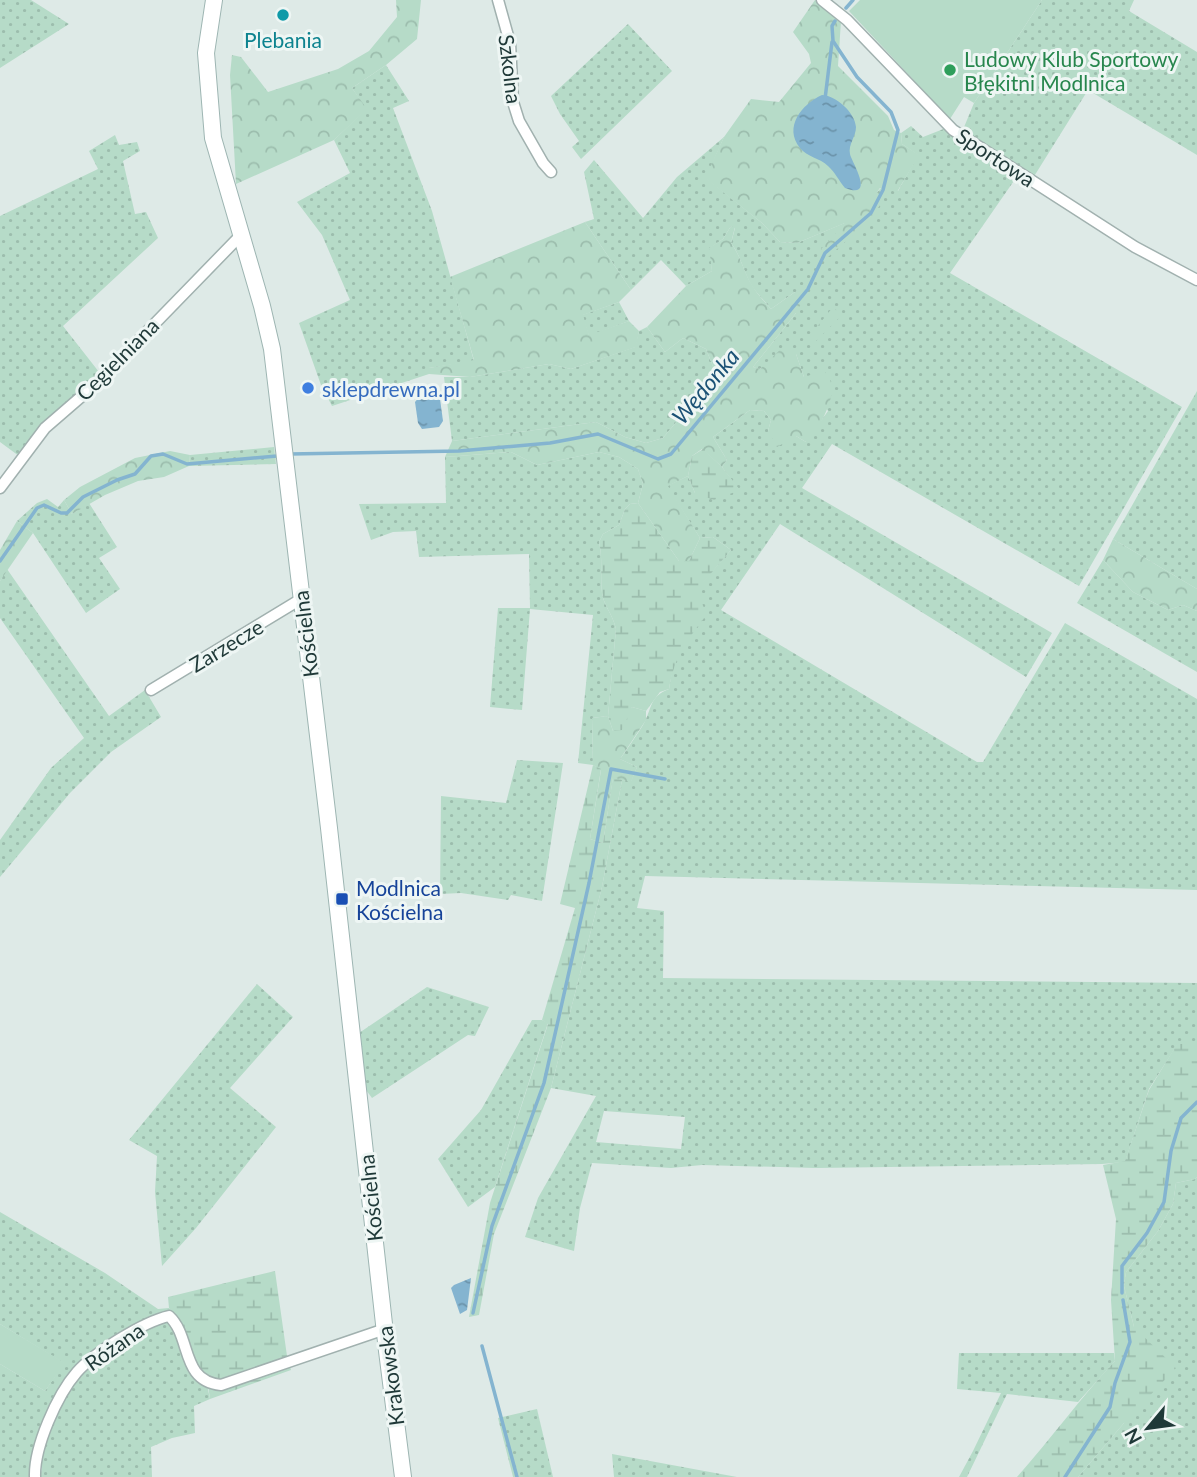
<svg xmlns="http://www.w3.org/2000/svg" width="1197" height="1477" font-family="Lato,sans-serif">
<defs>
<pattern id="grass-dots" width="8" height="8" patternUnits="userSpaceOnUse" patternTransform="scale(1.75)"><rect width="8" height="8" fill="#b6dbc8"/><path d="M2 2h.1M6 6h.1" fill="none" stroke="#9cbdad" stroke-width="1.8" stroke-linecap="round"/></pattern>
<pattern id="forest-crowns" width="20" height="18" patternUnits="userSpaceOnUse" patternTransform="scale(1.75)"><rect width="20" height="18" fill="#b6dbc8"/><path d="M2 6a3 3 0 1 1 6 0M12 15a3 3 0 1 1 6 0" fill="none" stroke="#9cbdad"/></pattern>
<pattern id="wetland-marsh" width="20" height="14" patternUnits="userSpaceOnUse" patternTransform="scale(1.75)"><rect width="20" height="14" fill="#b6dbc8"/><path d="M1 5h8M5 5V1M11 12h8M15 12V8" fill="none" stroke="#9cbdad"/></pattern>
<pattern id="water-ripples" width="26" height="14" patternUnits="userSpaceOnUse" patternTransform="scale(1.75)"><rect width="26" height="14" fill="#84b4d0"/><path d="M2 4q2-2 4 0t4 0M15 11q2-2 4 0t4 0" fill="none" stroke="#6b93aa"/></pattern>
</defs>
<rect width="100%" height="100%" fill="#deeae7"/>
<g fill="url(#grass-dots)" fill-rule="evenodd">
<polygon points="0,0 31,0 69,24 0,68"/>
<polygon points="1042,0 1134,0 1129,11 1197,52 1197,155 1088,90 1033,178 962,132 974,103"/>
<polygon points="628,24 672,71 581,159 572,147 579,141 560,114 551,96"/>
<polygon points="386,65 409,101 393,108 432,211 474,361 429,368 429,374 332,406 321,385 299,323 350,300 322,235 297,202 350,173 334,140 366,109 352,88"/>
<path d="M 911,126 L 923,137 L 946,128 L 1018,175 L 950,273 L 1182,407 L 1079,586 L 832,444 L 802,488 L 1052,633 L 1026,677 L 780,524 L 721,610 L 977,762 L 983,762 L 1065,623 L 1197,699 L 1197,890 L 645,876 L 637,908 L 664,911 L 663,978 L 1197,983 L 1197,1044 L 1177,1045 L 1149,1089 L 1125,1162 L 1102,1164 L 816,1168 L 702,1165 L 671,1168 L 592,1163 L 580,1208 L 574,1251 L 525,1237 L 538,1198 L 596,1096 L 551,1088 L 602,887 L 622,780 L 631,781 L 637,767 L 620,759 C 628,748 636,736 643,725 C 652,710 649,696 669,689 L 673,665 L 683,646 L 695,591 L 731,550 L 713,537 L 700,538 L 667,486 L 688,476 L 695,493 L 739,490 L 722,467 L 727,460 L 713,437 L 750,410 L 764,411 L 771,420 L 768,431 L 796,436 L 806,442 L 828,411 L 804,377 L 796,354 L 759,369 L 753,367 L 796,313 L 795,292 L 771,309 C 765,301 757,294 752,286 C 743,271 741,256 731,243 L 735,228 L 731,226 L 723,239 L 710,248 L 712,271 L 686,286 L 661,260 L 631,290 L 585,222 L 594,219 L 584,172 L 594,160 L 643,218 L 677,177 L 724,137 L 706,178 L 762,223 L 780,242 L 797,243 L 847,222 L 881,188 L 898,191 L 918,155 L 902,144 L 901,133 ZM 604,1111 L 685,1117 L 681,1149 L 596,1142 Z"/>
<polygon points="115,135 119,145 137,142 140,151 123,161 135,214 146,212 158,238 63,326 99,372 43,424 19,456 0,442 0,216 98,169 89,151"/>
<polygon points="619,302 629,321 589,336 582,315"/>
<polygon points="647,327 665,352 683,338 706,349 716,374 663,438 646,443 625,437 596,422 452,441 444,377 470,377 549,364 571,369 635,347 639,331"/>
<polygon points="1197,391 1197,589 1113,539"/>
<polygon points="274,447 276,464 189,466 190,455"/>
<path d="M 511,452 L 537,465 L 599,452 L 619,457 L 638,469 L 643,484 L 638,503 L 630,504 L 625,509 L 619,525 L 603,534 L 599,542 C 603,559 600,575 602,593 C 603,604 613,615 616,629 L 608,716 L 592,718 L 593,765 L 578,763 L 593,615 L 530,609 L 522,710 L 490,707 L 498,608 L 530,608 L 529,554 L 419,557 L 416,531 L 393,532 L 371,540 L 359,504 L 446,503 L 445,457 Z"/>
<polygon points="47,499 58,507 64,500 72,514 89,503 117,547 99,558 120,589 86,613 33,533 17,521 37,503"/>
<polygon points="1103,560 1133,592 1168,610 1183,605 1197,611 1197,672 1077,603"/>
<polygon points="7,569 109,716 145,690 161,717 111,752 70,793 0,877 0,840 51,768 84,738 0,618 0,581"/>
<polygon points="517,760 563,763 542,901 511,895 508,900 461,893 440,894 441,796 506,803"/>
<polygon points="257,984 293,1017 230,1088 276,1127 196,1228 162,1266 155,1192 157,1156 129,1140"/>
<polygon points="427,987 489,1007 475,1036 468,1035 372,1098 366,1090 359,1033"/>
<polygon points="532,1020 542,1020 548,1023 495,1187 468,1207 438,1159 481,1110"/>
<polygon points="1197,1177 1197,1477 1078,1477 1124,1423 1134,1327 1124,1286 1126,1272 1158,1231 1173,1204 1176,1183 1195,1179"/>
<path d="M 0,1212 L 105,1273 L 158,1309 L 169,1308 C 188,1334 205,1368 210,1399 L 194,1406 L 195,1433 L 172,1438 L 151,1447 L 152,1477 L 40,1477 L 42,1468 L 35,1452 L 32,1477 L 0,1477 L 0,1364 L 45,1391 L 64,1363 L 0,1324 Z"/>
<polygon points="959,1353 1114,1353 1115,1361 1078,1402 1007,1394 967,1477 959,1477 973,1451 1001,1393 957,1389"/>
<polygon points="537,1409 553,1477 513,1477 498,1418"/>
<polygon points="612,1454 737,1477 614,1477"/>
</g>
<g fill="url(#forest-crowns)">
<polygon points="396,0 421,0 417,39 386,65 352,88 367,109 334,140 236,184 230,75 232,55 241,57 268,92 338,69 369,51 397,17"/>
<polygon points="815,0 841,21 838,66 888,116 894,130 901,133 902,144 919,155 897,192 880,188 877,192 884,199 870,220 828,257 821,249 845,223 797,243 780,242 762,223 705,178 724,137 751,99 779,102 811,63 809,54 793,32"/>
<polygon points="585,222 631,290 619,302 583,315 589,335 629,321 639,331 636,347 571,369 549,364 470,377 429,374 429,368 474,360 450,277"/>
<path d="M 731,226 L 735,227 L 731,243 C 741,256 743,271 752,285 C 757,294 764,301 771,309 L 795,292 L 804,298 L 796,313 L 753,367 L 760,369 L 782,348 L 796,354 L 804,377 L 824,371 C 844,390 820,421 812,441 L 806,442 L 796,436 L 777,447 L 768,431 L 771,420 L 764,411 L 750,410 L 713,437 L 727,460 L 722,467 L 702,449 L 692,456 L 688,476 L 668,486 L 700,538 L 689,561 L 679,561 L 638,503 L 643,484 L 638,469 L 619,457 L 599,452 L 537,465 L 511,452 L 445,457 L 452,441 L 596,422 L 625,437 L 646,443 L 663,438 L 716,374 L 706,349 L 683,338 L 665,352 L 647,327 L 686,286 L 712,271 L 709,248 L 723,239 Z"/>
<polygon points="833,307 842,315 814,343 808,338"/>
<polygon points="170,451 190,455 189,466 164,477 138,481 105,495 72,514 64,500 80,487 135,458"/>
<polygon points="17,521 33,533 0,581 0,550"/>
<polygon points="1113,539 1197,589 1197,611 1183,605 1168,610 1133,592 1103,560"/>
<polygon points="632,707 646,711 646,720 620,759 637,767 631,782 613,778 603,843 590,839 601,770 593,765 592,718 608,716 613,731"/>
</g>
<g fill="url(#wetland-marsh)">
<polygon points="703,449 722,467 740,490 714,500 695,493 688,476 692,456"/>
<path d="M 638,503 L 679,561 L 689,561 L 700,538 L 713,537 L 731,550 L 696,591 L 707,614 C 687,641 675,654 669,689 L 660,692 L 646,711 L 632,707 L 622,730 L 613,731 L 608,716 L 616,629 C 613,615 603,604 602,593 C 600,575 603,559 599,542 L 603,534 L 619,525 L 625,509 L 630,504 Z"/>
<polygon points="593,765 601,769 590,839 603,843 613,777 622,780 602,887 551,1088 494,1234 479,1315 469,1317 490,1203 548,1024 542,1020 575,908 560,904"/>
<path d="M 1177,1044 L 1197,1044 L 1197,1177 L 1195,1179 L 1176,1183 L 1173,1204 L 1158,1231 L 1126,1272 L 1124,1286 L 1134,1327 L 1176,1368 L 1124,1423 L 1078,1477 L 1017,1477 C 1051,1439 1080,1398 1115,1361 L 1111,1300 L 1116,1219 L 1103,1165 L 1125,1161 L 1149,1090 Z"/>
<polygon points="275,1271 287,1356 291,1370 210,1399 207,1379 194,1360 178,1320 169,1308 168,1297"/>
</g>
<g fill="#b6dbc8">
<polygon points="860,0 1042,0 974,103 964,97 950,119 849,11"/>
<polygon points="0,1324 65,1363 45,1391 0,1364"/>
</g>
<g fill="url(#water-ripples)">
<path d="M 822,95 C 835,95 855,112 856,127 C 856,137 848,144 850,154 C 851,161 877,200 845,188 C 839,181 835,172 828,166 C 820,158 807,157 800,148 C 783,127 802,104 822,95 Z"/>
<polygon points="435,393 440,399 443,421 439,427 422,429 418,423 415,402 421,395"/>
<polygon points="471,1278 467,1310 460,1314 451,1288 454,1285"/>
</g>
<g fill="none" stroke-linecap="round" stroke-linejoin="round">
<g stroke="#84b4d0" stroke-width="3.5">
<polyline points="846,8 853,0"/>
<polyline points="825,99 832,42"/>
<polyline points="290,454 459,451 550,443 598,434 658,459 671,454 808,289 825,253 871,213 883,190 898,130 891,112 857,77 833,41 832,26 835,21"/>
<polyline points="0,561 37,508 44,505 61,513 67,513 83,497 117,480 135,474 151,456 163,454 187,464 277,456"/>
<polyline points="1122,1293 1122,1266 1147,1233 1164,1202 1171,1151 1181,1118 1197,1102"/>
<polyline points="473,1313 492,1226 544,1083 589,883 611,769 665,779"/>
<polyline points="482,1346 517,1477"/>
<polyline points="1065,1477 1110,1407 1115,1383 1130,1342 1123,1300"/>
</g>
<g stroke="#a1b1af" stroke-width="13">
<g id="street">
<polyline points="498,0 510,43 513,102 519,121 543,163 551,172"/>
<polyline points="822,0 847,20 953,130 1135,247 1197,280"/>
<polyline points="0,488 45,428 97,383 240,236"/>
<polyline points="151,690 301,599"/>
<path d="M 35,1477 C 34,1447 57,1395 77,1372 C 95,1352 143,1322 169,1316 C 192,1337 180,1381 221,1385 L 385,1329"/>
</g>
</g>
<g stroke="#9db5b2" stroke-width="18">
<polyline id="secondary" points="214,0 206,53 213,138 262,306 272,349 329,828 387,1351 403,1477"/>
</g>
<use href="#street" stroke="#fff" stroke-width="10"/>
<use href="#secondary" stroke="#fff" stroke-width="16"/>
</g>
<circle fill="#0f9aa8" stroke="#eef6f4" stroke-width="2.5" cx="283" cy="15" r="7"/>
<circle fill="#2e9e5b" stroke="#eef6f4" stroke-width="2.5" cx="950" cy="70" r="7"/>
<circle fill="#3f7fe0" stroke="#eef6f4" stroke-width="2.5" cx="308" cy="388" r="7"/>
<rect fill="#1a4fb4" stroke="#eef6f4" stroke-width="2.5" x="335" y="892" width="14" height="14" rx="3.5"/>
<g text-anchor="middle" dominant-baseline="central" stroke-width="6" stroke-linejoin="round" paint-order="stroke">
<g font-size="21" fill="#0d838f" stroke="#eef6f4">
<text x="283" y="39">Plebania</text>
</g>
<g font-size="21" fill="#27864d" stroke="#eef6f4" text-anchor="start">
<text x="964" y="58">Ludowy Klub Sportowy<tspan x="964" dy="24">Błękitni Modlnica</tspan></text>
</g>
<g font-size="21" fill="#1f3938" stroke="#eef6f4">
<text transform="translate(511 69) rotate(83)">Szkolna</text>
<text transform="translate(996 157) rotate(33)">Sportowa</text>
<text transform="translate(117 359) rotate(-45)">Cegielniana</text>
<text transform="translate(305 634) rotate(-97)">Kościelna</text>
<text transform="translate(226 645) rotate(-31)">Zarzecze</text>
<text transform="translate(370 1198) rotate(-96)">Kościelna</text>
<text transform="translate(114 1346) rotate(-35)">Różana</text>
<text transform="translate(390 1376) rotate(-97)">Krakowska</text>
</g>
<g font-size="21" fill="#366cbe" stroke="#eef6f4" text-anchor="start">
<text x="322" y="388">sklepdrewna.pl</text>
</g>
<g font-size="21" fill="#164399" stroke="#eef6f4" text-anchor="start">
<text x="356" y="887">Modlnica<tspan x="356" dy="24">Kościelna</tspan></text>
</g>
<g font-size="23" font-style="italic" fill="#1a5175" stroke="#eef6f4">
<text transform="translate(705 386) rotate(-50)">Wędonka</text>
</g>
</g>
<g transform="translate(1148 1428) rotate(241)" stroke="#eef6f4" stroke-width="5" paint-order="stroke">
<path d="M0-5L12 26L0 18L-12 26Z" fill="#1f3938"/>
<text y="-10" font-size="19" font-weight="bold" text-anchor="middle" fill="#1f3938">N</text>
</g>
</svg>
